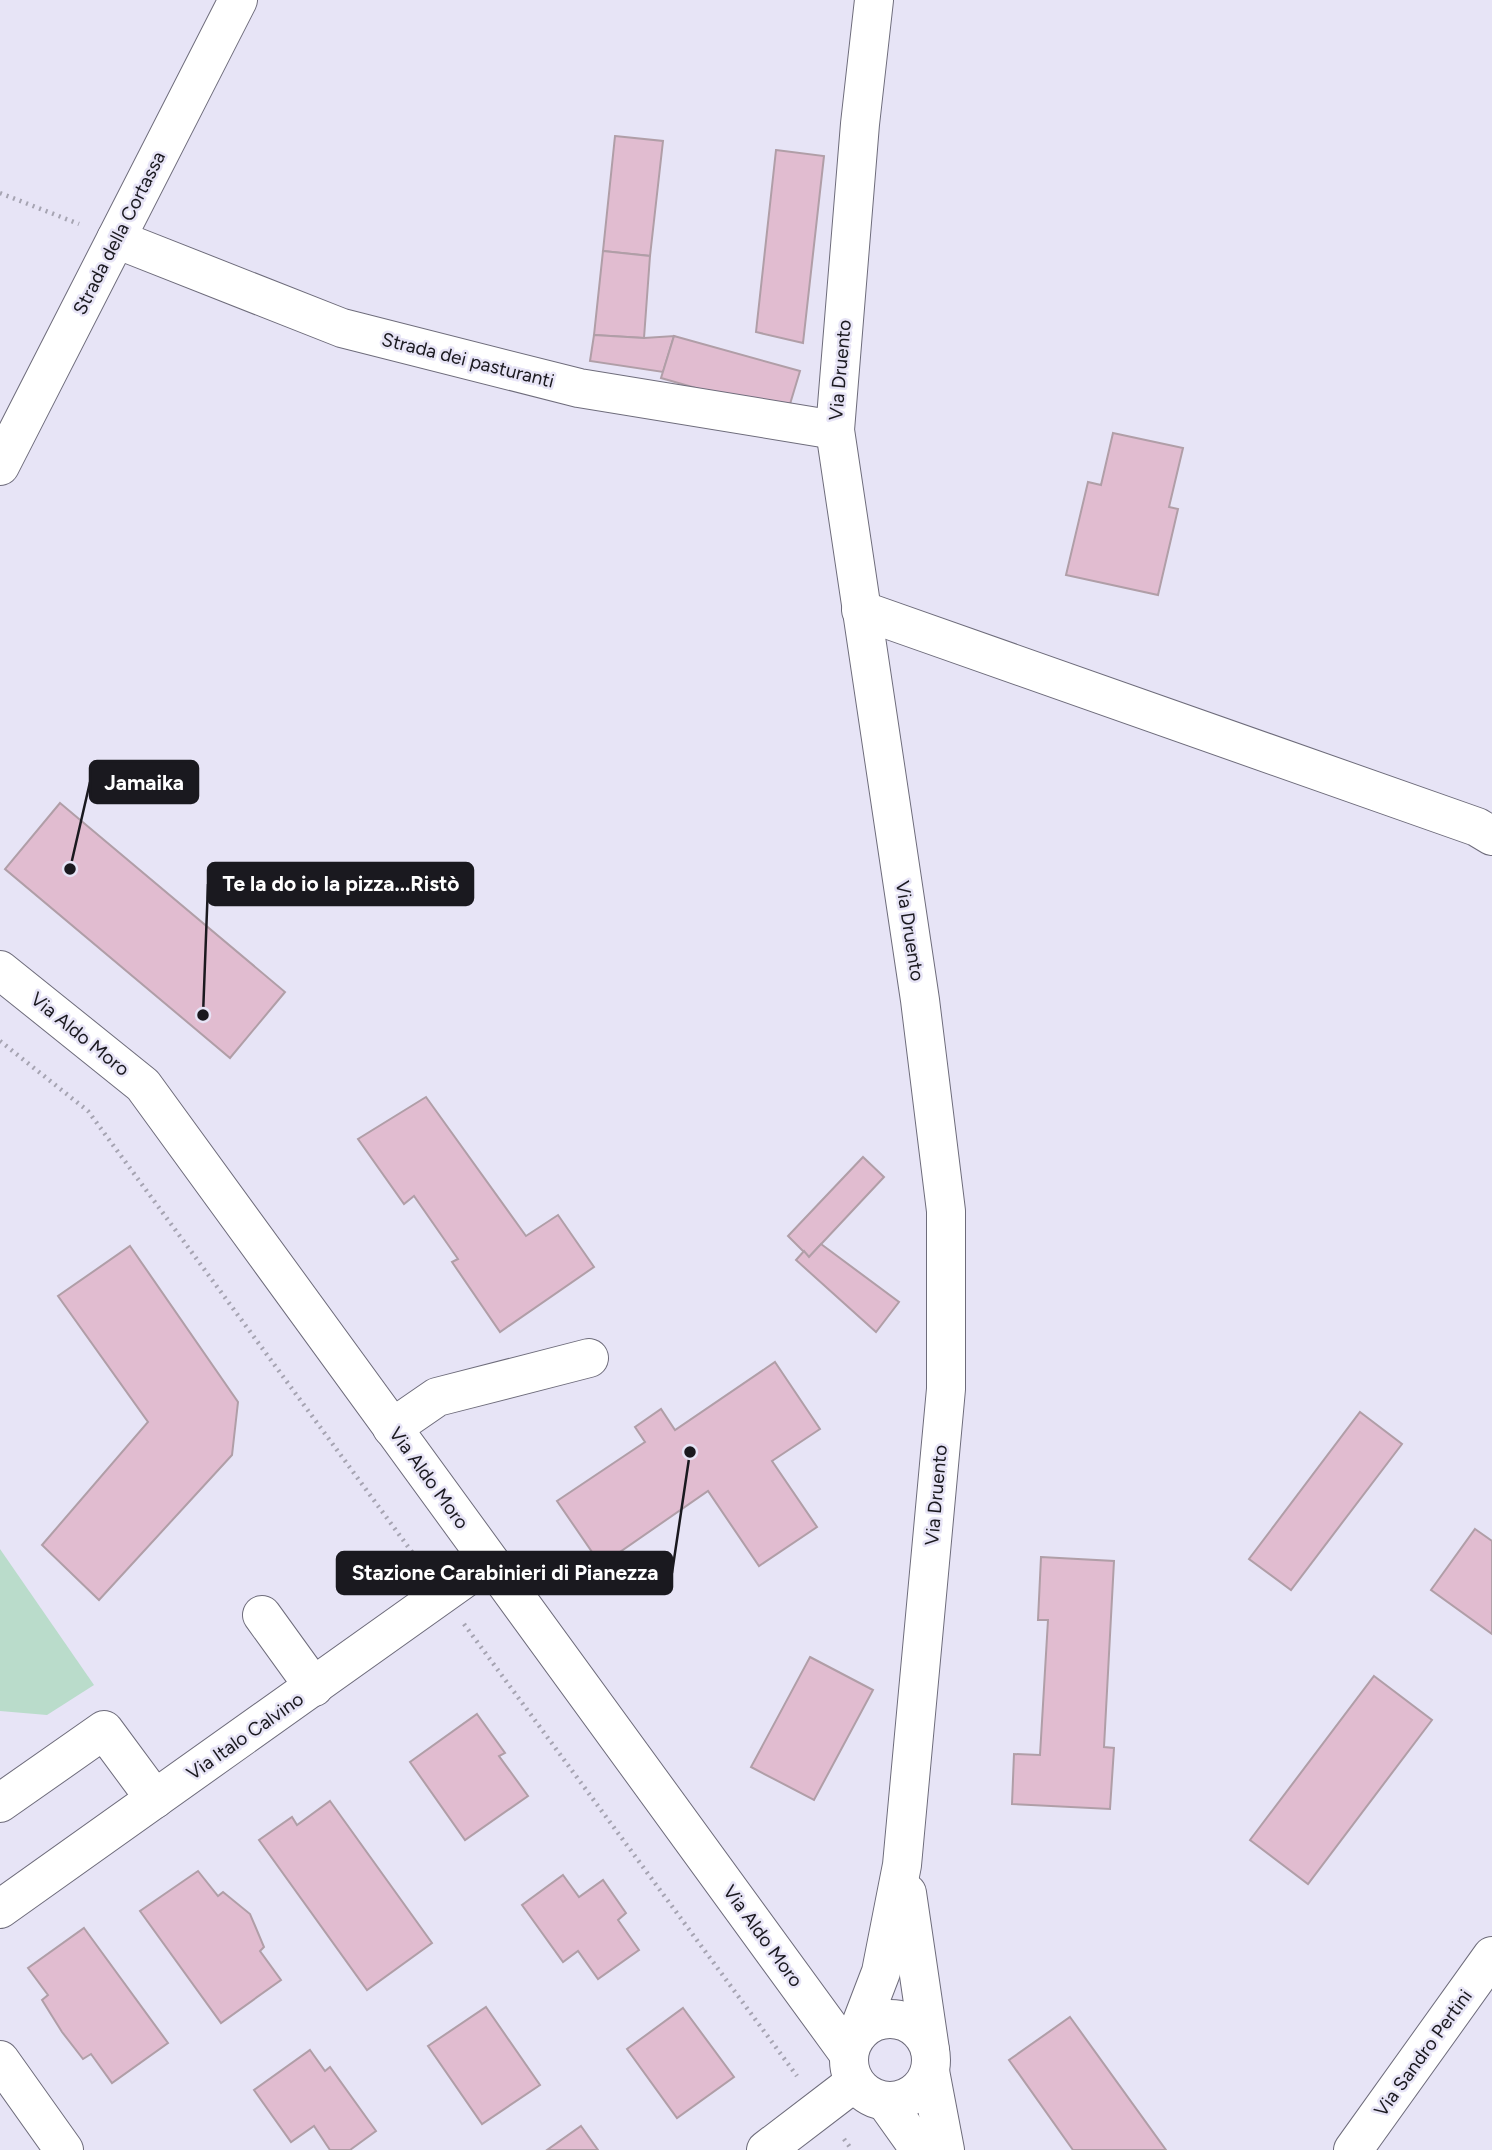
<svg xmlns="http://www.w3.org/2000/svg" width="1492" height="2150" font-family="Figtree,sans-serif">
<rect width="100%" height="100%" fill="#e7e4f6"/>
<polygon fill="#badccb" points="0,1549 94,1685 47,1715 0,1711"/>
<g fill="#e1bcd0" stroke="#b09ea7" stroke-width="2">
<polygon points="615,136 663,141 650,256 603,251"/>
<polygon points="776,150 824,156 803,343 756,332"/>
<polygon points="603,251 650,256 644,338 594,335"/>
<polygon points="594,335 644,338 674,336 663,372 590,361"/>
<polygon points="674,336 800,371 787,414 661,378"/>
<polygon points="1113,433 1183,448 1169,507 1178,509 1158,595 1066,575 1088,482 1101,485"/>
<polygon points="60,803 285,992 230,1058 5,869"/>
<polygon points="426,1097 526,1236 558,1215 594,1267 500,1332 452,1262 458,1259 414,1196 404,1204 358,1139"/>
<polygon points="863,1157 884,1177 809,1257 788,1236"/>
<polygon points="821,1244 899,1302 876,1332 796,1260 804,1251 809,1257"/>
<polygon points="130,1246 238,1402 232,1455 99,1600 42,1545 148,1422 58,1296"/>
<polygon points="775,1362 820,1429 772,1461 817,1527 759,1566 708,1491 601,1565 557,1501 645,1442 635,1427 661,1409 675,1430"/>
<polygon points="1360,1412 1402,1444 1291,1590 1249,1559"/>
<polygon points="1475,1529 1492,1541 1492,1634 1431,1590"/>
<polygon points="1041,1557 1114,1561 1104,1747 1114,1748 1110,1809 1012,1804 1014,1754 1040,1755 1048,1620 1038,1620"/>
<polygon points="810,1657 873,1690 814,1800 751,1767"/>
<polygon points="1374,1676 1432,1720 1308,1884 1250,1840"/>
<polygon points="477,1714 505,1753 499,1756 528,1796 465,1840 410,1762"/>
<polygon points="330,1801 432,1943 367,1990 259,1840 292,1817 297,1825"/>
<polygon points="198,1871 218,1896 223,1892 250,1914 264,1947 260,1951 281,1980 221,2023 140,1911"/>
<polygon points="563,1875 579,1897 603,1880 626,1913 618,1920 639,1950 598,1979 578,1951 563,1962 522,1905"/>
<polygon points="84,1928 168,2043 112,2083 91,2054 83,2059 62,2032 42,2000 48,1995 28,1968"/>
<polygon points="486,2007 540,2085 482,2124 428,2046"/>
<polygon points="683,2008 734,2077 677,2118 627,2049"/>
<polygon points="1070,2017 1166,2150 1073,2150 1009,2060"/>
<polygon points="310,2050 325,2071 330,2067 376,2131 350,2150 330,2150 314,2126 291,2142 254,2090"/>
<polygon points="581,2126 598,2150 547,2150"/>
</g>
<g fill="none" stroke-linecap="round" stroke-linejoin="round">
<g stroke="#6e6c7b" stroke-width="40">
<g id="minor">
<polyline points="116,239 342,328 579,388 835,430"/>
<polyline points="0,466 238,0"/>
<polyline points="861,610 1477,827 1492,836"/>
<polyline points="0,970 143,1085 848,2053"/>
<polyline points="392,1428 437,1397 589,1358"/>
<polyline points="262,1615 314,1687"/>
<polyline points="0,1803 104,1730 155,1799"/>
<polyline points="907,1893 930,2050"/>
<polyline points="0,1909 489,1561"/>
<circle cx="890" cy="2060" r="41"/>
<polyline points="858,2032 881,1972 902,1865 946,1389 946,1211 920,1000 835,430 860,124 874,0"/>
<polyline points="0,2060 64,2150"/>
<polyline points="930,2071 945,2150"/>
<polyline points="885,2101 920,2150"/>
<polyline points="766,2150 855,2082"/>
<polyline points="1353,2150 1492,1956"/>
</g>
</g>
<g stroke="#a6a4b2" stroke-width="4.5" stroke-dasharray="2 5" stroke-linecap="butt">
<polyline points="0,193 79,224"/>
<polyline points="0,1041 88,1111 420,1563"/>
<polyline points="464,1624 797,2076"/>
<polyline points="844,2139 852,2150"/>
</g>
<use href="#minor" stroke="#fff" stroke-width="38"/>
</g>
<g text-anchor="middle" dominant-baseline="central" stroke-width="5" stroke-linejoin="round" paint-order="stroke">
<g font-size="19" fill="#1a191f" stroke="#e7e4f6">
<text transform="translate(119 233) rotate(-63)">Strada della Cortassa</text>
<text transform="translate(468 360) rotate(14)">Strada dei pasturanti</text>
<text transform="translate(840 370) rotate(-85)">Via Druento</text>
<text transform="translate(910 931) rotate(81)">Via Druento</text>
<text transform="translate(80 1034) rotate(39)">Via Aldo Moro</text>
<text transform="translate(429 1478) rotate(54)">Via Aldo Moro</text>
<text transform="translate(936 1495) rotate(-85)">Via Druento</text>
<text transform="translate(245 1736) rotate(-35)">Via Italo Calvino</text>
<text transform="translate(763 1936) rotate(54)">Via Aldo Moro</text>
<text transform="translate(1423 2053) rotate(-54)">Via Sandro Pertini</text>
</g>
</g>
<path fill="none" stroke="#1a191f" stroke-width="2.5" d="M70 869L90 782M203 1015L208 884M690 1452L672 1573"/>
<g fill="#1a191f" stroke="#e7e4f6" stroke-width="2.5">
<circle cx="70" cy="869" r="7"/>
<circle cx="203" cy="1015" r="7"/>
<circle cx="690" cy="1452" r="7"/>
</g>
<g fill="#1a191f" stroke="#1a191f" stroke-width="2.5">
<rect x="90" y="761" width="108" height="42" rx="7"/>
<rect x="208" y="863" width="265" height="42" rx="7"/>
<rect x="337" y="1552" width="335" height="42" rx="7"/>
</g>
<g font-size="21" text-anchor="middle" font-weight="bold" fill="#fff">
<text x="144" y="790">Jamaika</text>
<text x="341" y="891">Te la do io la pizza...Ristò</text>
<text x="505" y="1580">Stazione Carabinieri di Pianezza</text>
</g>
</svg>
